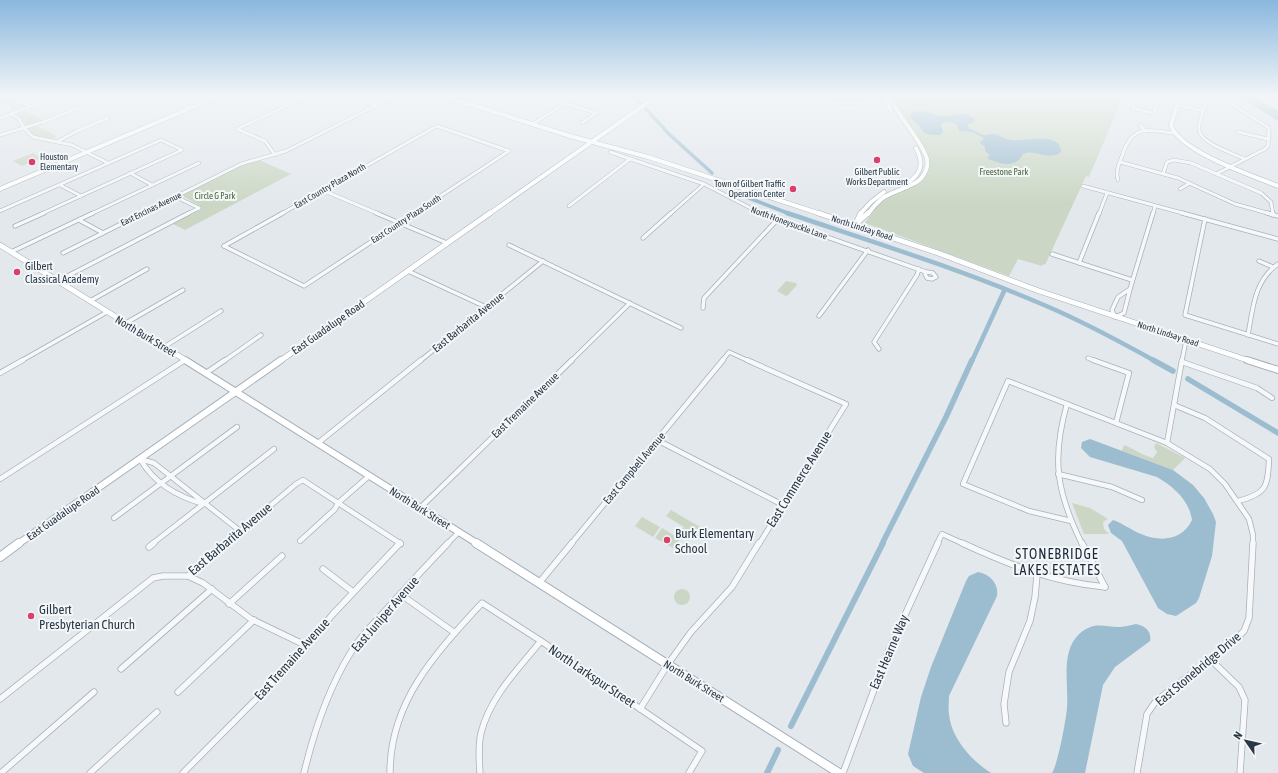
<svg xmlns="http://www.w3.org/2000/svg" width="1278" height="773" font-family="'Asap Condensed',sans-serif">
<rect width="100%" height="100%" fill="#e3e8ed"/>
<g fill="#cbd7c4">
<polygon points="0,96 4,96 25,106 13,111 10,105 0,101"/>
<polygon points="891,96 1123,96 1089,177 1086,176 1045,265 1043,264 1042,266 1018,259 1009,276 865,223 882,199 922,179 928,160"/>
<polygon points="23,110 43,120 26,125 16,113"/>
<path d="M 36,126 L 55,135 L 56,138 C 46,141 34,136 26,129 Z"/>
<polygon points="33,153 41,158 22,166 13,161"/>
<polygon points="257,159 291,174 185,230 173,224 201,209 200,206 181,195 242,164"/>
<polygon points="786,281 796,283 797,285 788,295 786,296 777,291"/>
<path d="M 1156,443 L 1185,458 L 1173,470 L 1122,451 L 1124,445 C 1134,449 1142,455 1153,458 L 1157,452 L 1154,447 Z"/>
<polygon points="1072,503 1090,508 1108,519 1103,522 1104,529 1109,534 1084,534"/>
<polygon points="671,510 705,530 699,540 682,530 684,527 666,516"/>
<polygon points="642,517 660,527 653,537 635,526"/>
<polygon points="662,528 680,539 673,548 655,538"/>
<circle cx="682" cy="597" r="8"/>
</g>
<g fill="#9cbccf">
<polygon points="1238,96 1253,96 1278,111 1278,121"/>
<path d="M 921,111 C 928,112 935,115 942,116 C 954,117 965,109 975,120 L 972,123 L 968,124 L 968,128 C 973,130 980,135 985,135 C 988,136 991,133 994,134 C 1000,135 1005,140 1012,140 C 1023,142 1061,131 1061,152 C 1049,162 1035,148 1023,154 C 1016,169 999,164 987,158 L 990,155 L 985,151 L 985,147 L 980,143 L 984,138 L 972,132 L 960,131 L 956,124 C 951,122 945,120 941,125 L 943,132 L 940,135 L 931,135 L 923,132 C 919,122 914,124 910,116 L 912,112 Z"/>
<path d="M 1090,439 L 1173,470 L 1193,485 L 1204,498 L 1213,514 L 1216,522 L 1212,556 L 1199,598 L 1196,603 L 1176,616 L 1167,614 L 1158,608 L 1122,541 L 1111,533 L 1108,525 L 1113,520 C 1124,524 1131,530 1141,534 C 1160,542 1182,541 1192,520 C 1189,500 1174,487 1157,477 L 1090,457 L 1081,448 L 1082,442 Z"/>
<path d="M 978,572 C 990,574 999,584 997,596 L 949,696 C 949,702 948,708 949,714 C 951,738 972,761 991,773 L 924,773 L 913,766 L 908,754 L 921,697 L 931,667 L 966,581 L 969,576 Z"/>
<path d="M 1136,624 C 1145,626 1152,631 1150,641 L 1115,667 L 1103,685 L 1085,773 L 1052,773 C 1058,764 1066,720 1067,708 C 1069,681 1058,643 1088,628 C 1098,623 1108,627 1118,627 C 1124,627 1130,625 1136,624 Z"/>
</g>
<g fill="none" stroke-linecap="round" stroke-linejoin="round">
<g stroke="#9cbccf" stroke-width="3.5">
<polyline points="634,96 670,135 712,173"/>
<polyline points="749,198 790,214"/>
</g>
<g stroke="#9cbccf" stroke-width="4.5">
<path d="M 787,213 C 873,242 960,269 1044,305 C 1082,321 1119,341 1155,361"/>
<polyline points="972,361 1005,289"/>
</g>
<g stroke="#9cbccf" stroke-width="5.5">
<polyline points="1153,360 1173,371"/>
<polyline points="1188,379 1278,433"/>
<polyline points="882,544 946,417 972,360"/>
</g>
<g stroke="#9cbccf" stroke-width="6">
<polyline points="791,726 883,543"/>
<polyline points="767,773 778,750"/>
</g>
<g stroke="#a7b0b8" stroke-width="4">
<g id="street-far3">
<polyline points="8,96 30,106"/>
<polyline points="158,96 190,108"/>
<polyline points="272,96 291,104"/>
<polyline points="350,96 375,105"/>
<polyline points="391,96 399,96"/>
<polyline points="806,96 811,101 817,103 891,102"/>
<polyline points="810,96 812,99 811,101"/>
<polyline points="1136,96 1132,108 1152,113 1154,112 1160,96"/>
<polyline points="1272,96 1278,99"/>
<path d="M 1221,97 L 1207,100 C 1205,107 1198,123 1199,130 C 1200,143 1234,154 1245,159"/>
<polyline points="519,102 530,96"/>
<polyline points="565,103 596,113"/>
<polyline points="1177,105 1203,111"/>
<polyline points="11,114 19,119 24,128 33,137 72,145 108,163"/>
<polyline points="0,118 57,96"/>
<polyline points="582,123 596,113"/>
<polyline points="533,124 576,96"/>
<polyline points="1140,125 1145,131"/>
<polyline points="237,129 308,96"/>
<polyline points="237,129 265,141 275,155"/>
<polyline points="1238,132 1268,139"/>
<polyline points="0,135 43,122 81,107"/>
<polyline points="57,142 77,131 108,118"/>
<polyline points="610,152 704,184 762,214"/>
<polyline points="1120,162 1178,178 1235,204 1271,214"/>
<polyline points="130,173 152,185"/>
<polyline points="1163,174 1167,162 1174,160 1191,163 1261,193 1271,202 1273,214"/>
<polyline points="1216,174 1265,149 1268,146 1269,128 1219,96"/>
<path d="M 1118,180 C 1115,172 1119,164 1122,156 C 1132,124 1146,130 1174,133"/>
<polyline points="60,185 81,196"/>
<polyline points="1083,186 1186,214"/>
<polyline points="1180,189 1190,183"/>
<polyline points="322,190 379,214"/>
<polyline points="176,197 199,208"/>
<polyline points="569,206 630,159"/>
<polyline points="0,211 161,140 182,150"/>
<polyline points="41,214 182,150"/>
<polyline points="91,214 199,163"/>
<polyline points="141,214 241,164 286,151 393,97"/>
<polyline points="187,214 199,208"/>
<polyline points="281,214 437,126 509,151"/>
<polyline points="413,214 509,151"/>
<polyline points="670,214 704,184"/>
<polyline points="1099,214 1107,193"/>
<polyline points="1153,214 1155,206"/>
</g>
</g>
<g stroke="#a7b0b8" stroke-width="5">
<g id="street-far2">
<polyline points="376,213 447,243"/>
<polyline points="759,213 926,272"/>
<polyline points="1182,213 1278,239"/>
<polyline points="1267,213 1278,216"/>
<polyline points="1273,213 1273,215"/>
<polyline points="1205,219 1185,315 1278,344"/>
<polyline points="79,220 103,233"/>
<polyline points="15,226 44,213"/>
<polyline points="643,238 671,213"/>
<polyline points="509,245 681,328"/>
<polyline points="224,246 304,286 415,213"/>
<polyline points="224,246 283,213"/>
<polyline points="11,252 93,213"/>
<polyline points="63,253 143,213"/>
<polyline points="1052,254 1132,280"/>
<polyline points="1259,261 1273,267"/>
<polyline points="1079,263 1099,213"/>
<polyline points="408,271 486,307"/>
<polygon points="927,272 933,273 936,277 932,279 927,278 925,274"/>
<polyline points="58,281 189,213"/>
<polygon points="1130,289 1124,313 1115,317 1112,310 1118,297"/>
<polyline points="1130,289 1153,213"/>
<polyline points="90,301 147,269"/>
<polyline points="703,308 704,298 777,220"/>
<polyline points="819,316 868,250"/>
<polyline points="126,323 183,290"/>
<path d="M 1248,335 C 1253,308 1254,281 1278,264"/>
<polyline points="164,347 221,311"/>
<polyline points="879,349 874,342 917,275 919,269"/>
<polyline points="1088,358 1096,361"/>
<polyline points="21,361 107,312"/>
<polyline points="184,361 185,360"/>
<polyline points="224,361 261,335"/>
<polyline points="420,361 543,261"/>
<polyline points="571,361 630,303"/>
<polyline points="722,361 729,352 749,361"/>
<polyline points="1182,361 1186,340"/>
</g>
</g>
<g stroke="#a7b0b8" stroke-width="6">
<g id="street-far1">
<polyline points="747,360 846,404 759,544"/>
<polyline points="1093,360 1129,373 1116,423"/>
<polyline points="1182,362 1257,388 1272,398"/>
<polyline points="0,373 23,360"/>
<polyline points="206,373 225,360"/>
<path d="M 1067,404 C 1051,460 1057,493 1082,544"/>
<path d="M 1174,405 L 1205,418 L 1269,459 C 1268,487 1266,494 1238,501"/>
<polyline points="657,440 783,505"/>
<polyline points="318,443 421,360"/>
<polyline points="1167,443 1182,360"/>
<polyline points="140,459 154,463 240,531"/>
<path d="M 140,459 C 154,483 178,497 204,504"/>
<polyline points="1058,474 1112,487 1142,500"/>
<polyline points="0,479 185,360"/>
<polyline points="420,508 572,360"/>
<polyline points="114,518 237,427"/>
<polyline points="1071,521 1029,511 963,484 1008,381 1167,443 1210,469 1225,484 1249,519 1253,535 1253,544"/>
<polyline points="300,541 335,509 338,503 369,476"/>
<polyline points="152,544 274,449"/>
<polyline points="225,544 296,484 303,480 401,544"/>
<polyline points="447,544 459,532"/>
<polyline points="571,544 723,360"/>
<polyline points="937,544 942,534 964,544"/>
</g>
</g>
<g stroke="#a7b0b8" stroke-width="7">
<g id="street">
<path d="M 962,543 C 1010,565 1052,582 1105,587"/>
<polyline points="1082,543 1105,587"/>
<polyline points="149,547 154,543"/>
<polyline points="323,569 353,592"/>
<polyline points="188,576 203,583 251,619 307,646"/>
<polyline points="539,583 572,543"/>
<polyline points="400,594 455,633"/>
<polyline points="229,604 282,556"/>
<polyline points="1211,660 1239,687 1245,700 1240,773"/>
<polyline points="121,669 212,589"/>
<polyline points="178,692 254,620"/>
<polyline points="0,699 153,578 163,576 188,576 226,543"/>
<polyline points="640,709 668,664 691,632 732,587 759,543"/>
<polyline points="1006,723 1004,704 1009,672 1030,621 1035,597 1037,575"/>
<polyline points="1,773 94,692"/>
<polyline points="90,773 157,712"/>
<polyline points="183,773 291,664 333,614 400,543"/>
<path d="M 304,773 C 314,731 328,689 351,652 C 360,637 372,625 384,612 C 405,589 426,566 448,543"/>
<path d="M 390,773 C 390,701 436,653 482,603 L 541,641 L 702,751 L 689,773"/>
<path d="M 480,773 C 479,760 478,746 481,733 C 490,697 518,669 541,641"/>
<polyline points="843,773 888,652 938,543"/>
<polyline points="1137,773 1147,714 1156,701 1234,641 1244,631 1249,618 1253,543"/>
</g>
</g>
<g stroke="#a7b0b8" stroke-width="5">
<g id="secondary-far3">
<polyline points="444,96 570,136 648,157 821,214"/>
<polyline points="885,96 891,110"/>
<path d="M 1180,96 L 1171,125 C 1178,151 1254,176 1278,186"/>
<path d="M 910,181 C 923,172 923,161 916,148"/>
<polyline points="0,189 219,96"/>
<polyline points="489,214 657,96"/>
<polyline points="860,214 871,202 884,192"/>
<path d="M 868,214 C 885,191 890,196 913,184 C 922,180 929,170 927,159 C 922,141 898,116 889,96"/>
</g>
</g>
<g stroke="#a7b0b8" stroke-width="6">
<g id="secondary-far2">
<polyline points="818,213 938,253 1039,291 1250,361"/>
<polyline points="855,225 868,213"/>
<polyline points="855,225 861,213"/>
<polyline points="0,245 187,361"/>
<polyline points="280,361 490,213"/>
</g>
</g>
<g stroke="#a7b0b8" stroke-width="8">
<g id="secondary-far1">
<polyline points="185,360 478,544"/>
<polyline points="1247,360 1278,370"/>
<polyline points="18,544 281,360"/>
</g>
</g>
<g stroke="#a7b0b8" stroke-width="10">
<g id="secondary">
<polyline points="476,543 839,773"/>
<polyline points="0,557 19,543"/>
</g>
</g>
<use href="#street-far3" stroke="#f7f8fa" stroke-width="3"/>
<use href="#street-far2" stroke="#f7f8fa" stroke-width="3.5"/>
<use href="#street-far1" stroke="#f7f8fa" stroke-width="4.5"/>
<use href="#street" stroke="#f7f8fa" stroke-width="5.5"/>
<use href="#secondary-far3" stroke="#fff" stroke-width="4"/>
<use href="#secondary-far2" stroke="#fff" stroke-width="5"/>
<use href="#secondary-far1" stroke="#fff" stroke-width="6"/>
<use href="#secondary" stroke="#fff" stroke-width="8"/>
</g>
<linearGradient id="sky" x2="0" y2="1"><stop stop-color="#89b7de"/><stop offset="0.47" stop-color="#f2f5f7"/><stop offset="1" stop-color="#f2f5f7" stop-opacity="0"/></linearGradient>
<rect width="1278" height="204" fill="url(#sky)"/>
<g fill="#db3f6d" stroke="#f4f7f9" stroke-width="1.5">
<circle cx="877" cy="160" r="4"/>
<circle cx="32" cy="162" r="4"/>
<circle cx="793" cy="189" r="4"/>
<circle cx="17" cy="272" r="4"/>
<circle cx="667" cy="540" r="4"/>
<circle cx="31" cy="616" r="4"/>
</g>
<g text-anchor="middle" dominant-baseline="central" stroke-width="4" stroke-linejoin="round" paint-order="stroke">
<g font-size="9" fill="#293847" stroke="#f4f7f9" text-anchor="start">
<text x="40" y="157">Houston<tspan x="40" dy="10">Elementary</tspan></text>
<text x="877" y="172" text-anchor="middle">Gilbert Public<tspan x="877" dy="10">Works Department</tspan></text>
<text x="785" y="184" text-anchor="end">Town of Gilbert Traffic<tspan x="785" dy="10">Operation Center</tspan></text>
</g>
<g font-size="9" fill="#456435" stroke="#f4f7f9">
<text x="1004" y="172">Freestone Park</text>
<text x="215" y="196">Circle G Park</text>
</g>
<g font-size="9" fill="#293847" stroke="#f4f7f9">
<text transform="translate(330 186) rotate(-30)">East Country Plaza North</text>
<text transform="translate(151 209) rotate(-26)">East Encinas Avenue</text>
<text transform="translate(406 219) rotate(-33)">East Country Plaza South</text>
<text transform="translate(789 223) rotate(20)">North Honeysuckle Lane</text>
<text transform="translate(862 228) rotate(18)">North Lindsay Road</text>
<text transform="translate(1168 334) rotate(18)">North Lindsay Road</text>
</g>
<g font-size="11" fill="#293847" stroke="#f4f7f9" text-anchor="start">
<text x="25" y="266">Gilbert<tspan x="25" dy="13">Classical Academy</tspan></text>
</g>
<g font-size="11" fill="#293847" stroke="#f4f7f9">
<text transform="translate(468 322) rotate(-39)">East Barbarita Avenue</text>
<text transform="translate(328 327) rotate(-35)">East Guadalupe Road</text>
<text transform="translate(146 336) rotate(31)">North Burk Street</text>
<text transform="translate(525 405) rotate(-44)">East Tremaine Avenue</text>
<text transform="translate(634 468) rotate(-50)">East Campbell Avenue</text>
<text transform="translate(420 508) rotate(32)">North Burk Street</text>
<text transform="translate(63 513) rotate(-35)">East Guadalupe Road</text>
<text transform="translate(694 681) rotate(32)">North Burk Street</text>
</g>
<g font-size="13" fill="#293847" stroke="#f4f7f9">
<text transform="translate(799 479) rotate(-58)">East Commerce Avenue</text>
<text transform="translate(230 539) rotate(-40)">East Barbarita Avenue</text>
<text transform="translate(385 614) rotate(-49)">East Juniper Avenue</text>
<text transform="translate(889 652) rotate(-67)">East Hearne Way</text>
<text transform="translate(292 659) rotate(-48)">East Tremaine Avenue</text>
<text transform="translate(1198 669) rotate(-40)">East Stonebridge Drive</text>
<text transform="translate(592 676) rotate(34)">North Larkspur Street</text>
</g>
<g font-size="13" fill="#293847" stroke="#f4f7f9" text-anchor="start">
<text x="675" y="533">Burk Elementary<tspan x="675" dy="15">School</tspan></text>
<text x="39" y="609">Gilbert<tspan x="39" dy="15">Presbyterian Church</tspan></text>
</g>
<g font-size="14" letter-spacing="1" fill="#1b2938" stroke="#f4f7f9">
<text x="1057" y="554">STONEBRIDGE<tspan x="1057" dy="16">LAKES ESTATES</tspan></text>
</g>
</g>
<g transform="translate(1246 741) rotate(304)" stroke="#f4f7f9" stroke-width="3" paint-order="stroke">
<path d="M0-3L7 15L0 10L-7 15Z" fill="#293847"/>
<text y="-6" font-size="11" font-weight="bold" text-anchor="middle" fill="#293847">N</text>
</g>
</svg>
